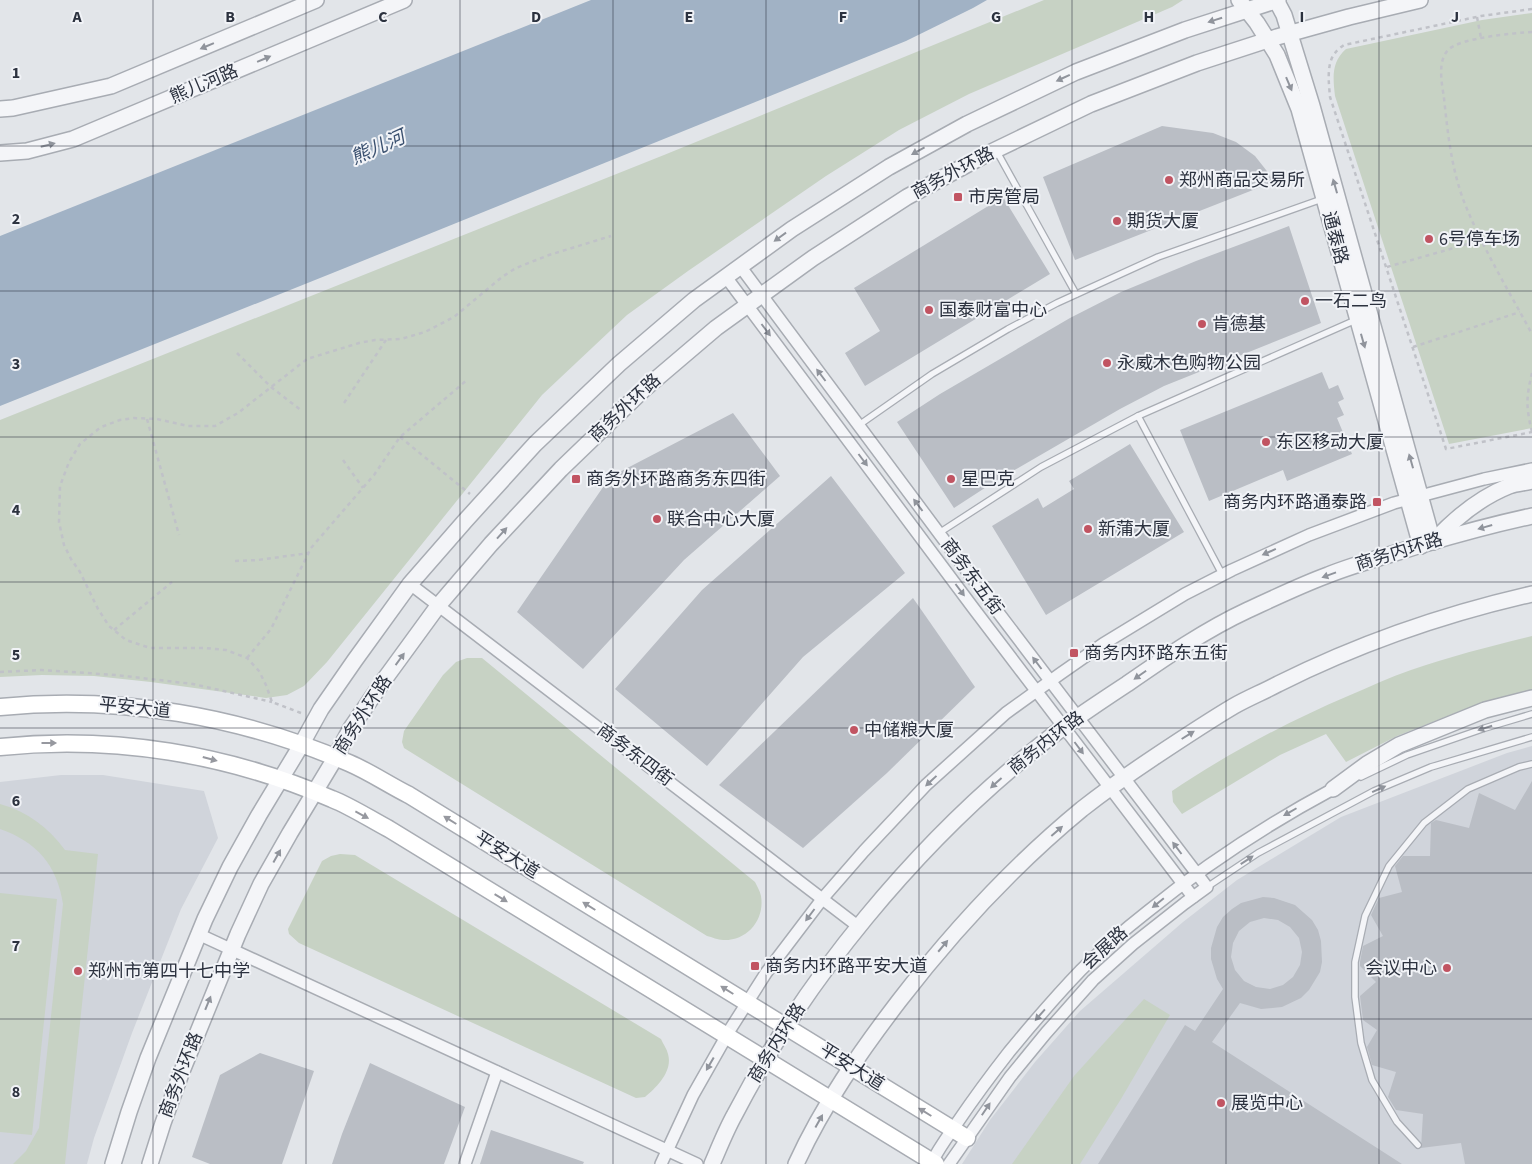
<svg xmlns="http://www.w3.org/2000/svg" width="1532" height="1164" font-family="'Source Sans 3','Noto Sans SC',sans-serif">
<rect width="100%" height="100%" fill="#e2e5e9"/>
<g fill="#d0d4db">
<polygon points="1532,746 1532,1164 962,1164 990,1120 1035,1062 1080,1011 1183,922 1237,880 1341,817 1507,753"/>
<polygon points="61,775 103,775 204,791 218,838 181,909 132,1033 94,1138 87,1164 0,1164 0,782"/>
</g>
<g fill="#c7d2c4">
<polygon points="1044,0 1183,0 1172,7 969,94 899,130 826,176 688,271 627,315 542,395 327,662 304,686 287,695 266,698 151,682 94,676 42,675 0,677 0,420 664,155"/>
<path d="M 1532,13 L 1532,428 L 1449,444 L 1335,96 C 1333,78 1331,62 1346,49 L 1482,20 Z"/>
<path d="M 1532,636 L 1532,692 L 1458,712 L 1397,736 L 1346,762 L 1326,734 L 1280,755 L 1182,814 L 1173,802 L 1172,791 C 1227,754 1287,722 1348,696 C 1369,687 1390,677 1411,670 C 1451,656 1492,646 1532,636 Z"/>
<path d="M 467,658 L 482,658 L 755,882 C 757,886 760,891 761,896 C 765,920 747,941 723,940 C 718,940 712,937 707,936 L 404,748 L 402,742 L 404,731 L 443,675 L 456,662 Z"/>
<path d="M 0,804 C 28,812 48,827 65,850 L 98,854 L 65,1164 L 13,1164 L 26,1151 L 39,1128 L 63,904 C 57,865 37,842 0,829 Z"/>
<path d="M 340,854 L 355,855 L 661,1039 C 663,1044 667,1049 668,1054 C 673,1071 657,1087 645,1097 L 636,1098 L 299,943 L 289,934 L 288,929 L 322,861 L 331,856 Z"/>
<polygon points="0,893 57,899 32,1135 0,1132"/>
<polygon points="1144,999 1170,1015 1121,1099 1080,1164 1012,1164 1074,1076"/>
</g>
<polygon fill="#a1b2c5" points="591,0 987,0 973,8 906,41 345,268 0,406 0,236"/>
<g fill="#babec5" fill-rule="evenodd">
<polygon points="1162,126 1213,133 1236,142 1255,156 1270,175 1273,182 1075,260 1043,177"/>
<polygon points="1003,197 1050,274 865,386 845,353 880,331 854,288"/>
<polygon points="1289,226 1321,323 1164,386 1120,409 994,482 954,508 897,422 940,394 1070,318 1121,292 1196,261"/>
<polygon points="1322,372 1329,389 1338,385 1344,399 1338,402 1344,415 1337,418 1352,454 1287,481 1283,470 1209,501 1180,430"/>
<polygon points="733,413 780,476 684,560 583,669 517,612 610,477"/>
<polygon points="1130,444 1184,532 1046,615 992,526 1038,498 1043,508 1074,489 1069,481"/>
<polygon points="831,476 905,573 803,657 707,766 615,689 702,590"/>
<polygon points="913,598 975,687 887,773 803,848 719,785"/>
<polygon points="1532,781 1532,1164 1465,1164 1461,1143 1421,1148 1423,1114 1396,1110 1388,1097 1396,1072 1372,1065 1367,1047 1377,1030 1363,1020 1360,996 1376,982 1360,966 1360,962 1363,946 1383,936 1371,915 1379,898 1402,892 1395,866 1403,856 1430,856 1431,823 1436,820 1469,828 1479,793 1515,810"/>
<path d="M 1263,897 L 1274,898 L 1295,905 L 1312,920 L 1318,930 L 1321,941 L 1322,962 L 1320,972 L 1309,990 L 1301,998 L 1282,1007 L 1261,1009 L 1240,1003 L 1212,1042 L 1402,1164 L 1098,1164 L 1185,1025 L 1195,1031 L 1223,989 L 1217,979 L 1211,959 L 1211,948 L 1217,927 L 1223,917 L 1232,909 L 1241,903 ZM 1264,918 L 1278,920 L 1290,927 L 1299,938 L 1302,952 L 1300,965 L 1293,977 L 1283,985 L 1270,989 L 1256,987 L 1244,981 L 1235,970 L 1231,957 L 1233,943 L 1239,931 L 1250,922 Z"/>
<polygon points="260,1053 314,1071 282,1164 210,1164 192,1157 220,1075"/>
<polygon points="370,1063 465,1107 444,1164 332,1164 342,1134"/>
<polygon points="491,1130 584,1162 583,1164 480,1164"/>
</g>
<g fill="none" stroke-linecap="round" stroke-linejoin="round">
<g stroke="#a8acb3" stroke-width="8">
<g id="service">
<polyline points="996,150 1076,294"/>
<polyline points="1138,416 1222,574"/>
<polyline points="859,425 932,374 1008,329 1057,303 1158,257 1322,199"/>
<polyline points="939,533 1041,467 1138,416 1358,319"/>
<polyline points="1361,777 1407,755 1485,728 1532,714"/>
<polyline points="1207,887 1258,853 1374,791 1431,767 1532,737"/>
<polyline points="1418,1145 1397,1122 1372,1080 1361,1043 1355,997 1355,962 1365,916 1389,866 1424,823 1468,789 1519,767 1532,764"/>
</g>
</g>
<g stroke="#a8acb3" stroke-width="14">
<g id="minor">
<polyline points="740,266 988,599 1207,887 1185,903 1133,944 1093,980 1046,1033 1010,1077 949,1164"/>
<polyline points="726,277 974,609 1193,897"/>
<polyline points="410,584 859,927"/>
<polyline points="198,934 697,1164"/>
<polyline points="465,1164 497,1072"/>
<polyline points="661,1164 693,1095 731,1028 766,973 823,898 864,851 926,785 1006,713 1060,674 1103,644 1185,594 1232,570 1309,535 1394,503 1484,479 1532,469"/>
<path d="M 931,1164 C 938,1149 948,1136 957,1123 C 974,1098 991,1075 1009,1052 C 1032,1024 1056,996 1081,970 C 1102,949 1124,930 1147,912 C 1206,864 1266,825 1333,789"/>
</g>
</g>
<g stroke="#a8acb3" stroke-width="18">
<g id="tertiary">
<polyline points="1239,0 1257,23 1277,55 1299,109 1421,546"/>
<polyline points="1276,0 1284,15 1312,106 1433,542"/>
<polyline points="0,109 13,108 111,86 316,0"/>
<polyline points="0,153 27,151 73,139 404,0"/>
<path d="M 1434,541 C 1456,517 1479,498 1509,486 C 1516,483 1525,483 1532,481"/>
<polyline points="1333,789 1367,764 1399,745 1485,710 1532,698"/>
<polyline points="113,1164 129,1112 148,1058 205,919 230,867 259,815 300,747 321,709 355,660 410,584 465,521 535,444 619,364 694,300 792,229 889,167 967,124 1076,72 1185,30 1278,0"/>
<polyline points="150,1164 163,1123 182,1071 238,934 261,884 290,833 331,765 351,728 384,680 438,606 491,544 561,469 642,391 716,328 813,258 907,197 983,156 1091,104 1197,63 1277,37 1349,17 1420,0"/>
<path d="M 712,1164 C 719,1148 726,1130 735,1114 C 805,979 915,846 1034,750 C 1063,726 1095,705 1127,684 C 1166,657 1205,630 1248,610 C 1274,598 1301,585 1328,575 C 1358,563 1390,555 1421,545 C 1458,534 1495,524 1532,516"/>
<path d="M 796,1164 C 823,1105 860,1052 899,1001 C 953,931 1014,865 1082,809 C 1105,791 1129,774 1153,758 C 1180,740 1207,722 1234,706 C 1248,698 1263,692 1278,684 C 1358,644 1444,614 1532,594"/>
</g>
</g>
<g stroke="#a8acb3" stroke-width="19">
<g id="secondary">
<path d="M 0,707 C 119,695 240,716 349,763 C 370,772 389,785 409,795 L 967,1138"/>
<path d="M 0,747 C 113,735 228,754 332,799 C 352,807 370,819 389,829 L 936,1164"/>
</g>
</g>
<g stroke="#c0c2c8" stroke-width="2.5" stroke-dasharray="4 4" stroke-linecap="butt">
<path d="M 1532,9 L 1481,16 L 1344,45 C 1341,47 1337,50 1335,53 C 1326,64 1329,84 1330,97 L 1446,449 L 1532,432"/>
<polyline points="1477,17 1481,38"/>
<path d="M 1532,32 C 1514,33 1459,38 1448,50 C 1437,62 1442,84 1444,98 C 1448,136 1452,174 1467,209 C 1485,252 1510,293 1532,334"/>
<polyline points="1387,267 1482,240"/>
<polyline points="1413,347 1520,312"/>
<polyline points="237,353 271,387 302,411"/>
<polyline points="344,403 386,340"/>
<polyline points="147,419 179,535"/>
<path d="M 1532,432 C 1526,407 1526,398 1532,373"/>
<polyline points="400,437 470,494"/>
<polyline points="343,460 363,488"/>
<polyline points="235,561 258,560 309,553"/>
<polyline points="114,630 172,582"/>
<polyline points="247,658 271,629 311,548 374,475 400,437 467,380"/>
<polyline points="0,672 42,670 116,675 193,684 272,702"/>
<polyline points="301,713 272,702 266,685 259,671 247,658 226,650 205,648 150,648 126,640 109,626 98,609 80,572 71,559 64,545 59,522 60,486 69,462 80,444 101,427 120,420 134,418 157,419 188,426 215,426 238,413 307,359 359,343 375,340 401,339 425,332 454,317 502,277 516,268 549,255 611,236"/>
</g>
<use href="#service" stroke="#f4f5f8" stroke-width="5.5"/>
<use href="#minor" stroke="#f4f5f8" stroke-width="11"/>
<use href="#tertiary" stroke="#f4f5f8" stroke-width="15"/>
<use href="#secondary" stroke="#fff" stroke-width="16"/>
</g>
<defs><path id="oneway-solid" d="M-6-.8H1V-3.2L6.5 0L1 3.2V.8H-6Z" transform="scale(1.25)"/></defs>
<g fill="#90949c">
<use href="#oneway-solid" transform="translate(1215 20) rotate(162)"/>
<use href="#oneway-solid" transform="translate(207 46) rotate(157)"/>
<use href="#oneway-solid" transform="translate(264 59) rotate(-23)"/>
<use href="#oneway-solid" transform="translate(1063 78) rotate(155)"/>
<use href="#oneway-solid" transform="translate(1289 84) rotate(67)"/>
<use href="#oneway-solid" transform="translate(48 145) rotate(-14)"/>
<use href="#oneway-solid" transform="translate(918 151) rotate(151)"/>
<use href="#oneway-solid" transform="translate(1335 186) rotate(-106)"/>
<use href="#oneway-solid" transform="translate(780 237) rotate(144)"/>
<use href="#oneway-solid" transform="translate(766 330) rotate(53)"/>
<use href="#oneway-solid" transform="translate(1363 341) rotate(74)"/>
<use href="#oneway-solid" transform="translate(821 375) rotate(-127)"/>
<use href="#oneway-solid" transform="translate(863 460) rotate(53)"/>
<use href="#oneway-solid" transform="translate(1411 461) rotate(-106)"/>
<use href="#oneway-solid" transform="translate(918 505) rotate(-127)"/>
<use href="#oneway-solid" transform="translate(1485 527) rotate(164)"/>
<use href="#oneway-solid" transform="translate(502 533) rotate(-48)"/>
<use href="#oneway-solid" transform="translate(1269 552) rotate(156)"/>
<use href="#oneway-solid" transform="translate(1329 575) rotate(160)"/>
<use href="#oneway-solid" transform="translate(960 590) rotate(53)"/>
<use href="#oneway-solid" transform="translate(400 659) rotate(-54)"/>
<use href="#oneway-solid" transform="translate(1037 663) rotate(-127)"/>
<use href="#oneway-solid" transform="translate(1140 675) rotate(145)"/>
<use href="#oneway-solid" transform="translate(1485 728) rotate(162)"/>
<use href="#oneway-solid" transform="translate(1188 735) rotate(-32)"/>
<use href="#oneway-solid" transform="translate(1079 748) rotate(53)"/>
<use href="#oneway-solid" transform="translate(931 781) rotate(137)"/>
<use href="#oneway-solid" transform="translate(996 783) rotate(138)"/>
<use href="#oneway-solid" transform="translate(1379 789) rotate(-24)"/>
<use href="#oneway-solid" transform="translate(1290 812) rotate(150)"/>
<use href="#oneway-solid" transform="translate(1057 831) rotate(-41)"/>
<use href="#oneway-solid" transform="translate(1177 848) rotate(-127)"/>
<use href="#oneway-solid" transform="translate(277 856) rotate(-61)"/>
<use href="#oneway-solid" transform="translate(1247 860) rotate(-33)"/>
<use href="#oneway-solid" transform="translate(1158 903) rotate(141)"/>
<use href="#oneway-solid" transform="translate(810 915) rotate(127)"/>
<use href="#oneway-solid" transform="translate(943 946) rotate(-50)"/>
<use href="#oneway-solid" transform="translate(208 1003) rotate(-68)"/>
<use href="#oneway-solid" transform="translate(1040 1015) rotate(131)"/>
<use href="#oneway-solid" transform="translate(710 1064) rotate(120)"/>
<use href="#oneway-solid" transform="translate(986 1109) rotate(-56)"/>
<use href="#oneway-solid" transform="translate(819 1121) rotate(-61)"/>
</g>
<g fill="#96989f">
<use href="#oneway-solid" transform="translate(49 743)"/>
<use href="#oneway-solid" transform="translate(210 759) rotate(15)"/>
<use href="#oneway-solid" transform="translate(362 815) rotate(28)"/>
<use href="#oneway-solid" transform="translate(450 820) rotate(-148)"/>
<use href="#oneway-solid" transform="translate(501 898) rotate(31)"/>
<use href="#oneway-solid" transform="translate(589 906) rotate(-148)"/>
<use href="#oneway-solid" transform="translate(727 990) rotate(-148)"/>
<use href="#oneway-solid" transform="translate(925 1112) rotate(-148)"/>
</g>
<path fill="none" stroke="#2c323f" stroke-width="1" stroke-opacity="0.55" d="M 153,0 L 153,1164M 306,0 L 306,1164M 460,0 L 460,1164M 613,0 L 613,1164M 766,0 L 766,1164M 919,0 L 919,1164M 1072,0 L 1072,1164M 1226,0 L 1226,1164M 1379,0 L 1379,1164M 0,146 L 1532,146M 0,291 L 1532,291M 0,437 L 1532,437M 0,582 L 1532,582M 0,728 L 1532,728M 0,873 L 1532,873M 0,1019 L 1532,1019"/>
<g fill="#c15462" stroke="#f1f3f7" stroke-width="2">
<circle cx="1169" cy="180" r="5"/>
<rect x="953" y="192" width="10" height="10" rx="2.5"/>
<circle cx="1117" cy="221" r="5"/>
<circle cx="1429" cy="239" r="5"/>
<circle cx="1305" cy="301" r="5"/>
<circle cx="929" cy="310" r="5"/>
<circle cx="1202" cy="324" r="5"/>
<circle cx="1107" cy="363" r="5"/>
<circle cx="1266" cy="442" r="5"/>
<rect x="571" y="474" width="10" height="10" rx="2.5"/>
<circle cx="951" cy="479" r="5"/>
<rect x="1372" y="497" width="10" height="10" rx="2.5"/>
<circle cx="657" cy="519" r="5"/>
<circle cx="1088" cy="529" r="5"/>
<rect x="1069" y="648" width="10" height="10" rx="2.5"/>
<circle cx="854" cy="730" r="5"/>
<rect x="750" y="961" width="10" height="10" rx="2.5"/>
<circle cx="1447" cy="968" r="5"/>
<circle cx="78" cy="971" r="5"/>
<circle cx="1221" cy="1103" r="5"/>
</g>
<g text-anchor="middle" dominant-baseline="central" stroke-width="4" stroke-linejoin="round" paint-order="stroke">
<g font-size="18" fill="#2c323f" stroke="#f1f3f7">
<text transform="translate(204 84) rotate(-23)">熊儿河路</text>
<text transform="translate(953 173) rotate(-28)">商务外环路</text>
<text transform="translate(1335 238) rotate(75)">通泰路</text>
<text transform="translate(625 408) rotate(-43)">商务外环路</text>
<text transform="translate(1399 552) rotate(-17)">商务内环路</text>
<text transform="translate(972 577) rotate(53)">商务东五街</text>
<text transform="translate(135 708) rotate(6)">平安大道</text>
<text transform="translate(363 715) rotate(-57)">商务外环路</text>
<text transform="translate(1046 743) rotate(-38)">商务内环路</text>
<text transform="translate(635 755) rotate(37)">商务东四街</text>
<text transform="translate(507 855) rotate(32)">平安大道</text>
<text transform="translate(1105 948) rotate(-42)">会展路</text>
<text transform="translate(777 1043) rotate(-58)">商务内环路</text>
<text transform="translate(852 1067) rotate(32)">平安大道</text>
<text transform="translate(181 1075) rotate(-69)">商务外环路</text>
</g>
<g font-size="18" fill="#2c323f" stroke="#f1f3f7" text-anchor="start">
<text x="1179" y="180">郑州商品交易所</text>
<text x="968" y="197">市房管局</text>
<text x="1127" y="221">期货大厦</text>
<text x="1439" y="239">6号停车场</text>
<text x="1315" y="301">一石二鸟</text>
<text x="939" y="310">国泰财富中心</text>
<text x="1212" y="324">肯德基</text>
<text x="1117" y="363">永威木色购物公园</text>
<text x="1276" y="442">东区移动大厦</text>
<text x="586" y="479">商务外环路商务东四街</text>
<text x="961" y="479">星巴克</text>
<text x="1367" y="502" text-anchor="end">商务内环路通泰路</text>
<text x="667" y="519">联合中心大厦</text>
<text x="1098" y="529">新蒲大厦</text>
<text x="1084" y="653">商务内环路东五街</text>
<text x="864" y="730">中储粮大厦</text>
<text x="765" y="966">商务内环路平安大道</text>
<text x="1437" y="968" text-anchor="end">会议中心</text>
<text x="88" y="971">郑州市第四十七中学</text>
<text x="1231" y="1103">展览中心</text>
</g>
<g font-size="19" font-style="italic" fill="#3a506f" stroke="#f1f3f7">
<text transform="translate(378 148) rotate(-24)">熊儿河</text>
</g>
</g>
<g font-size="16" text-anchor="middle" font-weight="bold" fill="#2c323f" stroke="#f1f3f7" stroke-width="4" stroke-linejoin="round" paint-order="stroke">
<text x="77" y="22">A</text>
<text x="230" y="22">B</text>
<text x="383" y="22">C</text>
<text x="536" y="22">D</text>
<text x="689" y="22">E</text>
<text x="843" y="22">F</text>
<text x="996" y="22">G</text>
<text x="1149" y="22">H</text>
<text x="1302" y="22">I</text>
<text x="1455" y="22">J</text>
<text x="16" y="78">1</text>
<text x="16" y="224">2</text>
<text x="16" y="369">3</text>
<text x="16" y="515">4</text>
<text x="16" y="660">5</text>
<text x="16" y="806">6</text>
<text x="16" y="951">7</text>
<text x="16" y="1097">8</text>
</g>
</svg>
